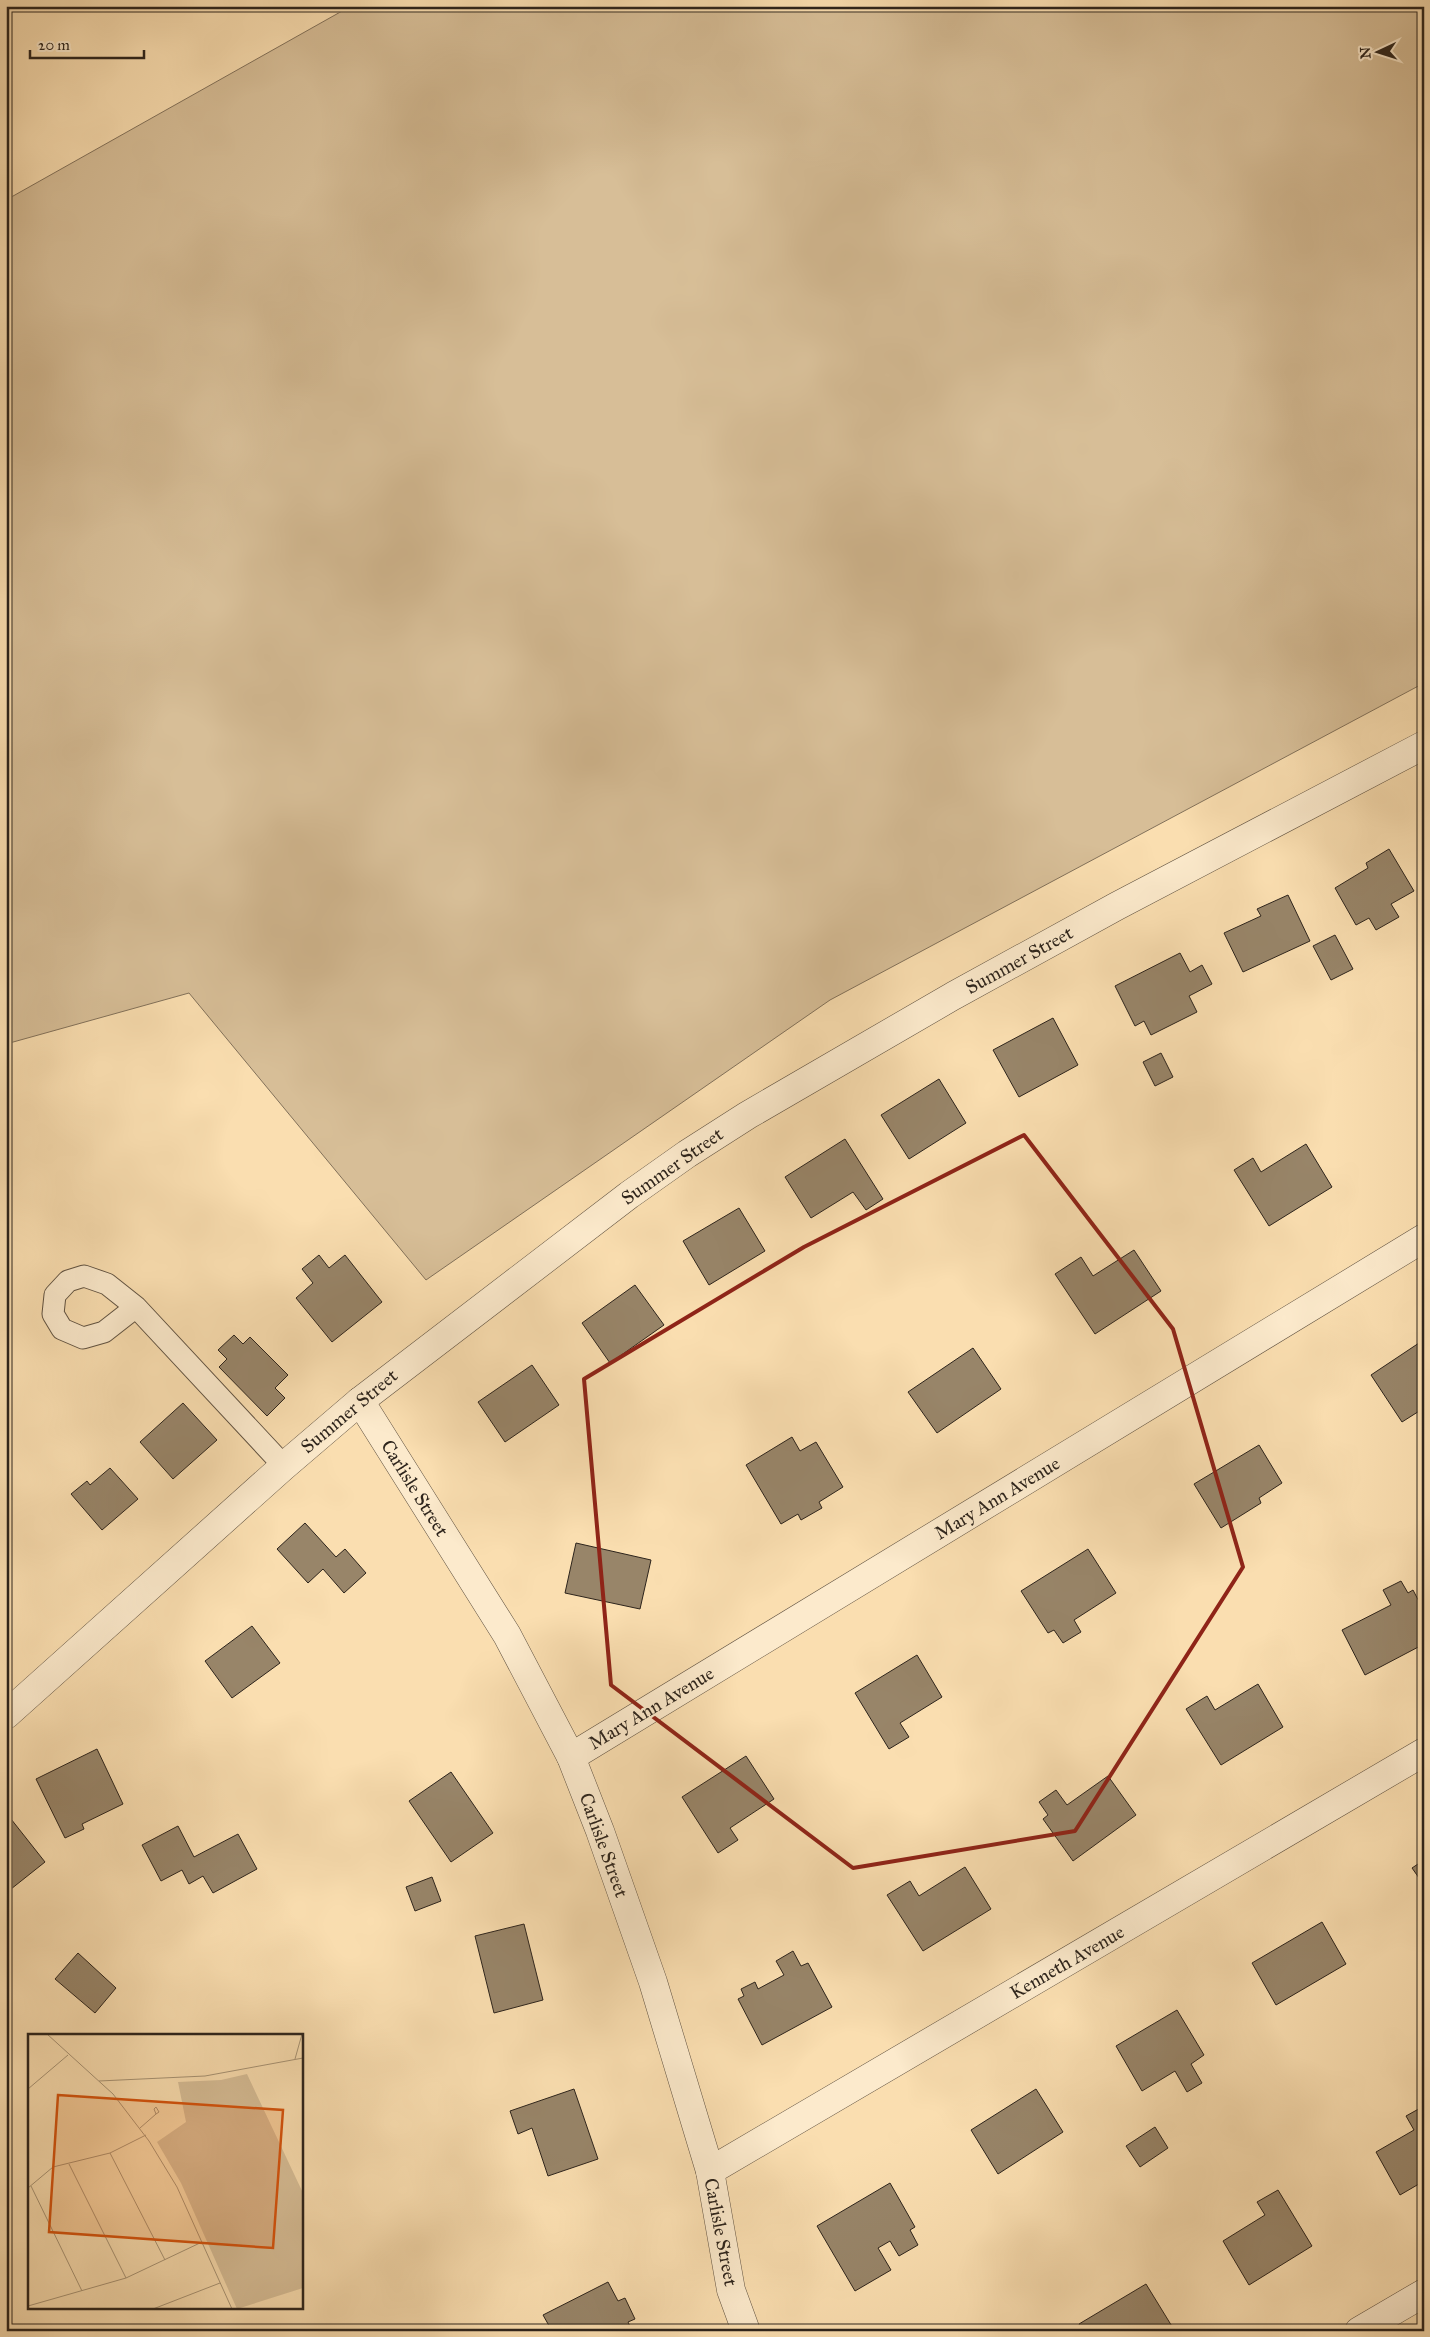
<svg xmlns="http://www.w3.org/2000/svg" width="1430" height="2337" font-family="'IM FELL Great Primer',serif">
<rect width="100%" height="100%" fill="#fadeb0"/>
<filter id="stains"><feTurbulence type="fractalNoise" baseFrequency=".004" numOctaves="4"/><feColorMatrix values="0 0 0 0 .2 0 0 0 0 .09 0 0 0 0 .02 0 0 0 .5 -.17"/></filter>
<radialGradient id="worn" r=".72"><stop offset=".6" stop-color="#630" stop-opacity="0"/><stop offset="1" stop-color="#630" stop-opacity=".3"/></radialGradient>
<polygon fill="#d7be97" stroke="#82715a" points="351,6 1424,6 1424,683 830,1000 426,1280 189,993 6,1044 6,200"/>
<g fill="#988569" stroke="#2d241c">
<polygon points="1389,849 1414,891 1391,904 1399,917 1376,930 1369,918 1356,925 1335,888 1368,868 1366,863"/>
<polygon points="1288,895 1310,941 1243,972 1224,933 1261,916 1257,909"/>
<polygon points="1335,935 1353,969 1331,980 1313,946"/>
<polygon points="1180,953 1190,972 1202,965 1212,984 1189,996 1197,1012 1151,1035 1144,1021 1135,1026 1115,986"/>
<polygon points="1053,1018 1078,1065 1019,1097 993,1050"/>
<polygon points="1161,1053 1173,1077 1155,1086 1143,1062"/>
<polygon points="939,1079 966,1123 909,1159 881,1115"/>
<polygon points="845,1139 883,1199 866,1210 853,1192 811,1218 785,1177"/>
<polygon points="1306,1144 1332,1187 1269,1226 1234,1170 1253,1158 1261,1172"/>
<polygon points="739,1208 765,1251 709,1285 683,1241"/>
<polygon points="1134,1250 1161,1291 1095,1334 1055,1274 1081,1257 1093,1276"/>
<polygon points="319,1255 329,1268 345,1255 382,1302 332,1342 296,1298 313,1283 302,1269"/>
<polygon points="635,1285 664,1325 610,1363 582,1323"/>
<polygon points="234,1335 243,1344 250,1337 288,1375 275,1388 285,1398 267,1416 219,1367 227,1359 218,1350"/>
<polygon points="1422,1341 1424,1408 1402,1422 1371,1375"/>
<polygon points="973,1348 1001,1389 937,1433 908,1392"/>
<polygon points="532,1365 559,1405 505,1442 478,1402"/>
<polygon points="183,1403 217,1440 173,1479 140,1442"/>
<polygon points="792,1437 800,1451 816,1442 843,1487 819,1502 822,1508 801,1520 798,1514 781,1524 746,1465"/>
<polygon points="1259,1445 1282,1483 1259,1498 1261,1503 1221,1528 1194,1484"/>
<polygon points="110,1468 138,1499 102,1530 71,1494 87,1481 90,1485"/>
<polygon points="305,1523 336,1557 345,1549 366,1573 344,1593 323,1569 308,1583 277,1549"/>
<polygon points="576,1543 651,1560 640,1609 565,1593"/>
<polygon points="1088,1549 1116,1593 1074,1620 1081,1632 1063,1643 1054,1630 1048,1633 1021,1591"/>
<polygon points="1401,1581 1408,1593 1413,1590 1424,1611 1424,1644 1365,1675 1342,1630 1391,1605 1383,1590"/>
<polygon points="252,1626 280,1663 232,1698 205,1661"/>
<polygon points="917,1655 942,1697 900,1723 909,1737 889,1749 855,1693"/>
<polygon points="1258,1684 1283,1727 1221,1765 1186,1709 1207,1696 1215,1710"/>
<polygon points="97,1749 123,1804 82,1824 84,1829 65,1838 36,1779"/>
<polygon points="746,1756 774,1799 730,1828 738,1840 718,1853 682,1797"/>
<polygon points="451,1772 493,1833 451,1862 409,1801"/>
<polygon points="1108,1776 1136,1815 1073,1861 1043,1819 1048,1815 1039,1802 1056,1790 1067,1805"/>
<polygon points="11,1819 45,1862 6,1893 6,1823"/>
<polygon points="178,1826 194,1857 238,1834 257,1869 213,1893 203,1876 189,1884 182,1870 161,1881 142,1845"/>
<polygon points="1424,1860 1424,1885 1412,1868"/>
<polygon points="965,1867 991,1909 923,1951 887,1895 910,1881 919,1896"/>
<polygon points="432,1877 441,1901 415,1911 406,1887"/>
<polygon points="1322,1922 1346,1964 1276,2005 1252,1963"/>
<polygon points="524,1924 543,2000 494,2013 475,1936"/>
<polygon points="793,1951 801,1966 808,1963 832,2007 762,2045 738,1999 744,1996 741,1989 755,1982 758,1989 784,1975 776,1961"/>
<polygon points="78,1953 116,1988 95,2013 55,1979"/>
<polygon points="1177,2010 1204,2055 1191,2064 1202,2083 1187,2092 1175,2071 1142,2091 1116,2046"/>
<polygon points="574,2089 598,2159 548,2176 532,2128 518,2134 510,2111"/>
<polygon points="1036,2089 1063,2132 998,2174 971,2130"/>
<polygon points="1424,2106 1424,2181 1400,2195 1376,2152 1414,2130 1406,2116"/>
<polygon points="1155,2127 1168,2148 1140,2167 1126,2146"/>
<polygon points="890,2183 915,2227 910,2230 918,2245 899,2256 890,2241 878,2248 891,2270 855,2291 817,2226"/>
<polygon points="1278,2190 1312,2246 1249,2285 1223,2241 1265,2215 1257,2202"/>
<polygon points="608,2282 618,2301 625,2298 635,2319 628,2322 632,2331 552,2331 543,2315"/>
<polygon points="1146,2284 1173,2328 1169,2331 1083,2331 1079,2324"/>
</g>
<g fill="none" stroke-linecap="round" stroke-linejoin="round">
<g stroke="#605241" stroke-width="23">
<polyline id="service" points="136,1307 104,1332 83,1338 62,1329 53,1314 55,1295 68,1281 84,1276 107,1284 136,1307 284,1466"/>
</g>
<g stroke="#605241" stroke-width="29">
<g id="minor">
<polyline points="360,1401 507,1635 571,1757 600,1831 653,1982 710,2171 731,2290 746,2331"/>
<polyline points="571,1757 1424,1238"/>
<polyline points="710,2171 1424,1752"/>
<polyline points="1359,2331 1424,2293"/>
</g>
</g>
<g stroke="#605241" stroke-width="29">
<polyline id="tertiary" points="6,1715 284,1466 360,1401 629,1195 687,1154 748,1115 953,996 1117,906 1424,745"/>
</g>
<use href="#service" stroke="#fceacc" stroke-width="21"/>
<use href="#minor" stroke="#fceacc" stroke-width="28"/>
<use href="#tertiary" stroke="#fceacc" stroke-width="28"/>
</g>
<path fill="none" stroke="#8f2418" stroke-width="4" stroke-linejoin="round" d="M 1024,1135 L 1173,1329 L 1243,1567 L 1075,1831 L 853,1868 L 611,1685 L 584,1379 L 804,1247 Z"/>
<g text-anchor="middle" dominant-baseline="central" stroke-width="4.5" stroke-linejoin="round" paint-order="stroke">
<g font-size="19" fill="#2d241c" stroke="#fceacc">
<text transform="translate(1019 960) rotate(-29)">Summer Street</text>
<text transform="translate(672 1166) rotate(-35)">Summer Street</text>
<text transform="translate(349 1411) rotate(-40)">Summer Street</text>
<text transform="translate(415 1488) rotate(58)">Carlisle Street</text>
<text transform="translate(997 1498) rotate(-31)">Mary Ann Avenue</text>
<text transform="translate(651 1708) rotate(-31)">Mary Ann Avenue</text>
<text transform="translate(604 1845) rotate(70)">Carlisle Street</text>
<text transform="translate(1067 1962) rotate(-30)">Kenneth Avenue</text>
<text transform="translate(721 2232) rotate(79)">Carlisle Street</text>
</g>
</g>
<g transform="translate(28 2034)">
<rect width="275" height="275" fill="#fadeb0"/>
<path d="M 219,40 L 275,159 L 275,254 L 209,275 L 153,149 L 129,108 L 158,88 L 150,48 L 193,46 Z" fill="#d7be97"/>
<path fill="none" stroke="#a89475" stroke-width="1" d="M 19,0 L 85,60 L 121,107 L 149,153 L 204,275M 267,25 L 274,0M 71,47 L 177,42 L 275,24M 0,55 L 40,21M 112,94 L 128,80 L 131,78 L 128,73 L 126,75 L 128,80M 82,119 L 137,226M 41,130 L 98,244M 3,152 L 54,257M 0,154 L 25,133 L 82,119 L 118,101M 0,272 L 98,244 L 174,208M 125,275 L 192,249"/>
<path fill="#d5540e" fill-opacity="0.15" stroke="#d5540e" stroke-width="2.5" d="M 30,61 L 255,76 L 245,214 L 21,198 Z"/>
<rect width="275" height="275" fill="none" stroke="#2d241c" stroke-width="2.5"/>
</g>
<rect width="1430" height="2337" fill="none" stroke="#fadeb0" stroke-width="25"/>
<rect x="8" y="8" width="1415" height="2322" fill="none" stroke="#2d241c" stroke-width="2.5"/>
<rect x="12" y="12" width="1405" height="2312" fill="none" stroke="#2d241c"/>
<g transform="translate(1378 52) rotate(266)" stroke="#fceacc" stroke-width="4" paint-order="stroke">
<path d="M0-4L9 19L0 12L-9 19Z" fill="#2d241c"/>
<text y="-8" font-size="14" font-weight="bold" text-anchor="middle" fill="#2d241c">N</text>
</g>
<path d="M30 50v8h114v-8" fill="none" stroke="#2d241c" stroke-width="2.5"/>
<text x="38" y="50" font-size="15" fill="#2d241c" stroke="#fceacc" stroke-width="4" paint-order="stroke">20 m</text>
<rect width="100%" height="100%" filter="url(#stains)"/>
<rect width="100%" height="100%" fill="url(#worn)"/>
</svg>
